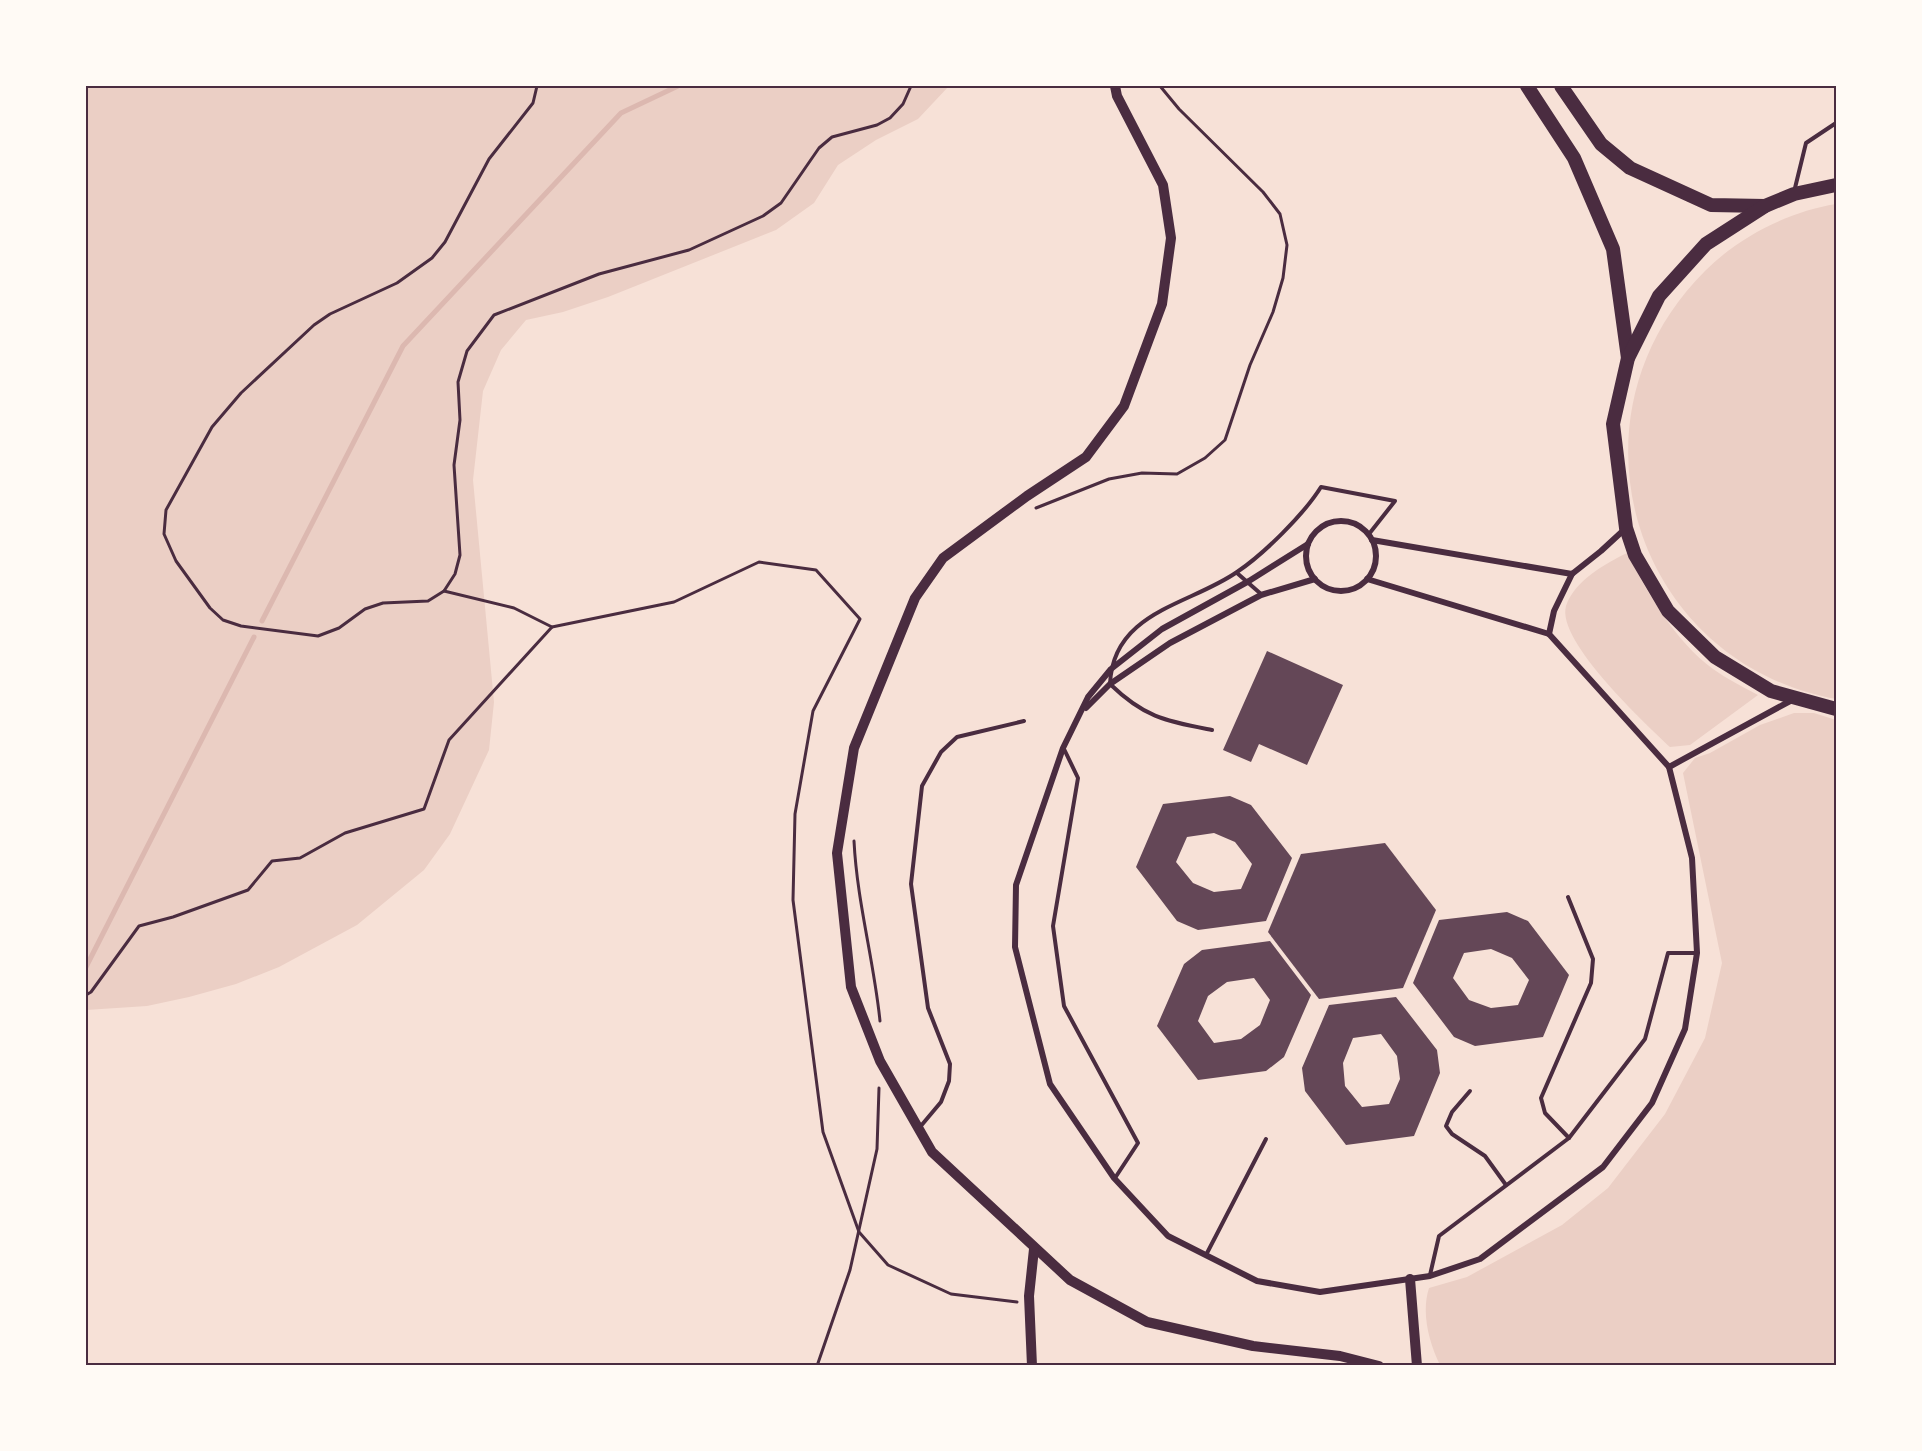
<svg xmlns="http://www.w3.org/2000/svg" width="1922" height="1451" font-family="Helvetica,sans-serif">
<rect width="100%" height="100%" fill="#f7e1d7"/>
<g fill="#ebcfc5">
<polygon points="86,86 949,86 918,119 876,140 838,165 814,203 776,230 608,297 563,312 526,320 501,350 483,391 473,480 494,702 489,750 450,834 424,870 357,925 279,967 236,984 189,997 147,1006 86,1010"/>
<path d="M 1836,204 L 1836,699 C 1633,662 1558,417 1705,271 C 1740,236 1788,212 1836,204 Z"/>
<path d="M 1627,553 C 1648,594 1675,641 1713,669 C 1727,679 1743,687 1758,695 L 1690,745 L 1670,747 C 1646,724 1556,641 1566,606 C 1575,580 1605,564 1627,553 Z"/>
<path d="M 1794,713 L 1814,713 L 1836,720 L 1836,1365 L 1440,1365 C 1429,1342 1421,1313 1429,1288 L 1467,1277 L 1562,1225 L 1608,1188 L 1665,1114 L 1705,1038 L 1722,963 L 1683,773 L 1695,758 L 1710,753 L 1760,725 Z"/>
</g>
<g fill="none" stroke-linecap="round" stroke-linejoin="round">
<g stroke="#dcb8b0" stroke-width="5">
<polyline points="262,621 403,346 621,113 678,86"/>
<polyline points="86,967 254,637"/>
</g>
</g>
<g fill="#644757" fill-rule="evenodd">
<polygon points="1267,651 1343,685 1307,765 1259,744 1251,762 1223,750"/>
<path d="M 1230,796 L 1251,805 L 1292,858 L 1266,921 L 1198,930 L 1177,921 L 1136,867 L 1163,804 ZM 1214,833 L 1235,842 L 1252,864 L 1241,889 L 1214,892 L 1193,883 L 1176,862 L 1187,837 Z"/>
<polygon points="1385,843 1436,910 1403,988 1319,999 1268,932 1301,854"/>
<path d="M 1507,912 L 1528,921 L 1569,975 L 1543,1037 L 1475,1046 L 1454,1037 L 1413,983 L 1439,920 ZM 1491,949 L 1512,958 L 1529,980 L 1518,1005 L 1491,1008 L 1469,1000 L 1453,978 L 1464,953 Z"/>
<path d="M 1270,941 L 1311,995 L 1284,1057 L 1266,1071 L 1198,1080 L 1157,1026 L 1184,964 L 1202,950 ZM 1254,978 L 1270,1000 L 1260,1025 L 1241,1039 L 1214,1043 L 1198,1021 L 1208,996 L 1227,982 Z"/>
<path d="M 1396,997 L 1437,1050 L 1440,1073 L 1414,1136 L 1346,1145 L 1305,1091 L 1302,1068 L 1329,1005 ZM 1381,1034 L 1397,1056 L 1400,1079 L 1389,1104 L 1362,1107 L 1345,1086 L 1343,1063 L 1353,1038 Z"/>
</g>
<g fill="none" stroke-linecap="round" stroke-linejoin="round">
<g stroke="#4a2c40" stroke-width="3">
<polyline points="537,86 533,103 489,159 445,242 432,258 397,283 330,314 314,325 241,393 212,427 166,510 164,534 176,561 210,608 223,620 241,626 318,636 339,628 365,609 383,603 428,601 444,591 455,574 460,555 454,465 460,420 458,382 467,351 494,315 599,274 689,250 763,216 781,203 819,148 832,137 877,125 890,118 903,104 911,86"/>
<polyline points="1036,508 1109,479 1142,473 1177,474 1205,458 1225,440 1250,365 1273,312 1283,278 1287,245 1280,214 1263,192 1179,109 1160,86"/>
<polyline points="444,591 514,608 552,627 674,602 759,562 816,570 860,619 813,711 795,814 793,900 823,1132 859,1232 888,1265 951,1294 1017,1302"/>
<path d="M 854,841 C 857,902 874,961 880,1021"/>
<polyline points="86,995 91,992 139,926 173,917 248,890 272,861 300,858 345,833 424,809 449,740 552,627"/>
<polyline points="817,1366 850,1270 877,1149 879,1088"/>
</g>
<g stroke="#4a2c40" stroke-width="4">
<polyline points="1794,192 1806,143 1836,123"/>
<polyline points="1237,573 1261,594"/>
<path d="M 1212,730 C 1166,721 1145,718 1110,684 C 1113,611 1190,605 1237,572 C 1264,554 1304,514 1321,487 L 1395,501 L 1369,534"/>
<polyline points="1064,749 1078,778 1053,926 1064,1006 1138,1143 1115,1178"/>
<polyline points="1568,897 1593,959 1591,983 1541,1098 1545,1113 1569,1138"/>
<polyline points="1470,1091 1452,1112 1446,1126 1452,1134 1485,1156 1506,1185"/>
<polyline points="920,1127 941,1102 949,1081 950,1064 928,1008 911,884 922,786 941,752 957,737 1024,721"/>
<polyline points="1206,1255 1266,1139"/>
<polyline points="1430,1275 1439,1236 1569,1138 1645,1039 1668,953 1696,953"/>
</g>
<g stroke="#4a2c40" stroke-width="6">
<circle cx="1341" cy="556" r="35"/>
<polyline points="1372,540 1572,574 1601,551 1626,528"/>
<polyline points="1308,544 1249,581 1162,629 1111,669 1088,697 1063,748 1016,885 1015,947 1050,1084 1114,1178 1168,1236 1257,1281 1320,1292 1430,1276 1480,1259 1603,1167 1652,1103 1685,1029 1697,953 1692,858 1669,767 1549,634 1554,611 1572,574"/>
<polyline points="1367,579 1549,634"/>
<polyline points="1086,708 1110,684 1170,643 1261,595 1315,579"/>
<polyline points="1669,767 1792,700"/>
</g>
<g stroke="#4a2c40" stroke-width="10">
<polyline points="1115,86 1117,96 1163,185 1171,238 1162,304 1124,406 1086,457 1027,496 943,558 915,598 854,748 837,853 851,987 880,1061 932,1152 1070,1280 1147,1322 1253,1346 1340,1356 1379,1366"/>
<polyline points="1410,1279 1417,1366"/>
<polyline points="1032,1366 1029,1296 1034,1249"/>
</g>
<g stroke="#4a2c40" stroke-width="14">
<polyline points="1527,86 1574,158 1613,249 1628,358"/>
<polyline points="1561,86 1601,144 1630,168 1711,205 1765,206"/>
<polyline points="1836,185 1794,194 1765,206 1706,244 1659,296 1628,358 1613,424 1626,528 1635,555 1668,611 1715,657 1771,691 1836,709"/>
</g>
</g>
<rect width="1922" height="1451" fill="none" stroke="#fffaf5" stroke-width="174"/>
<rect x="87" y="87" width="1748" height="1277" fill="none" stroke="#4a2c40" stroke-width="2"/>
</svg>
